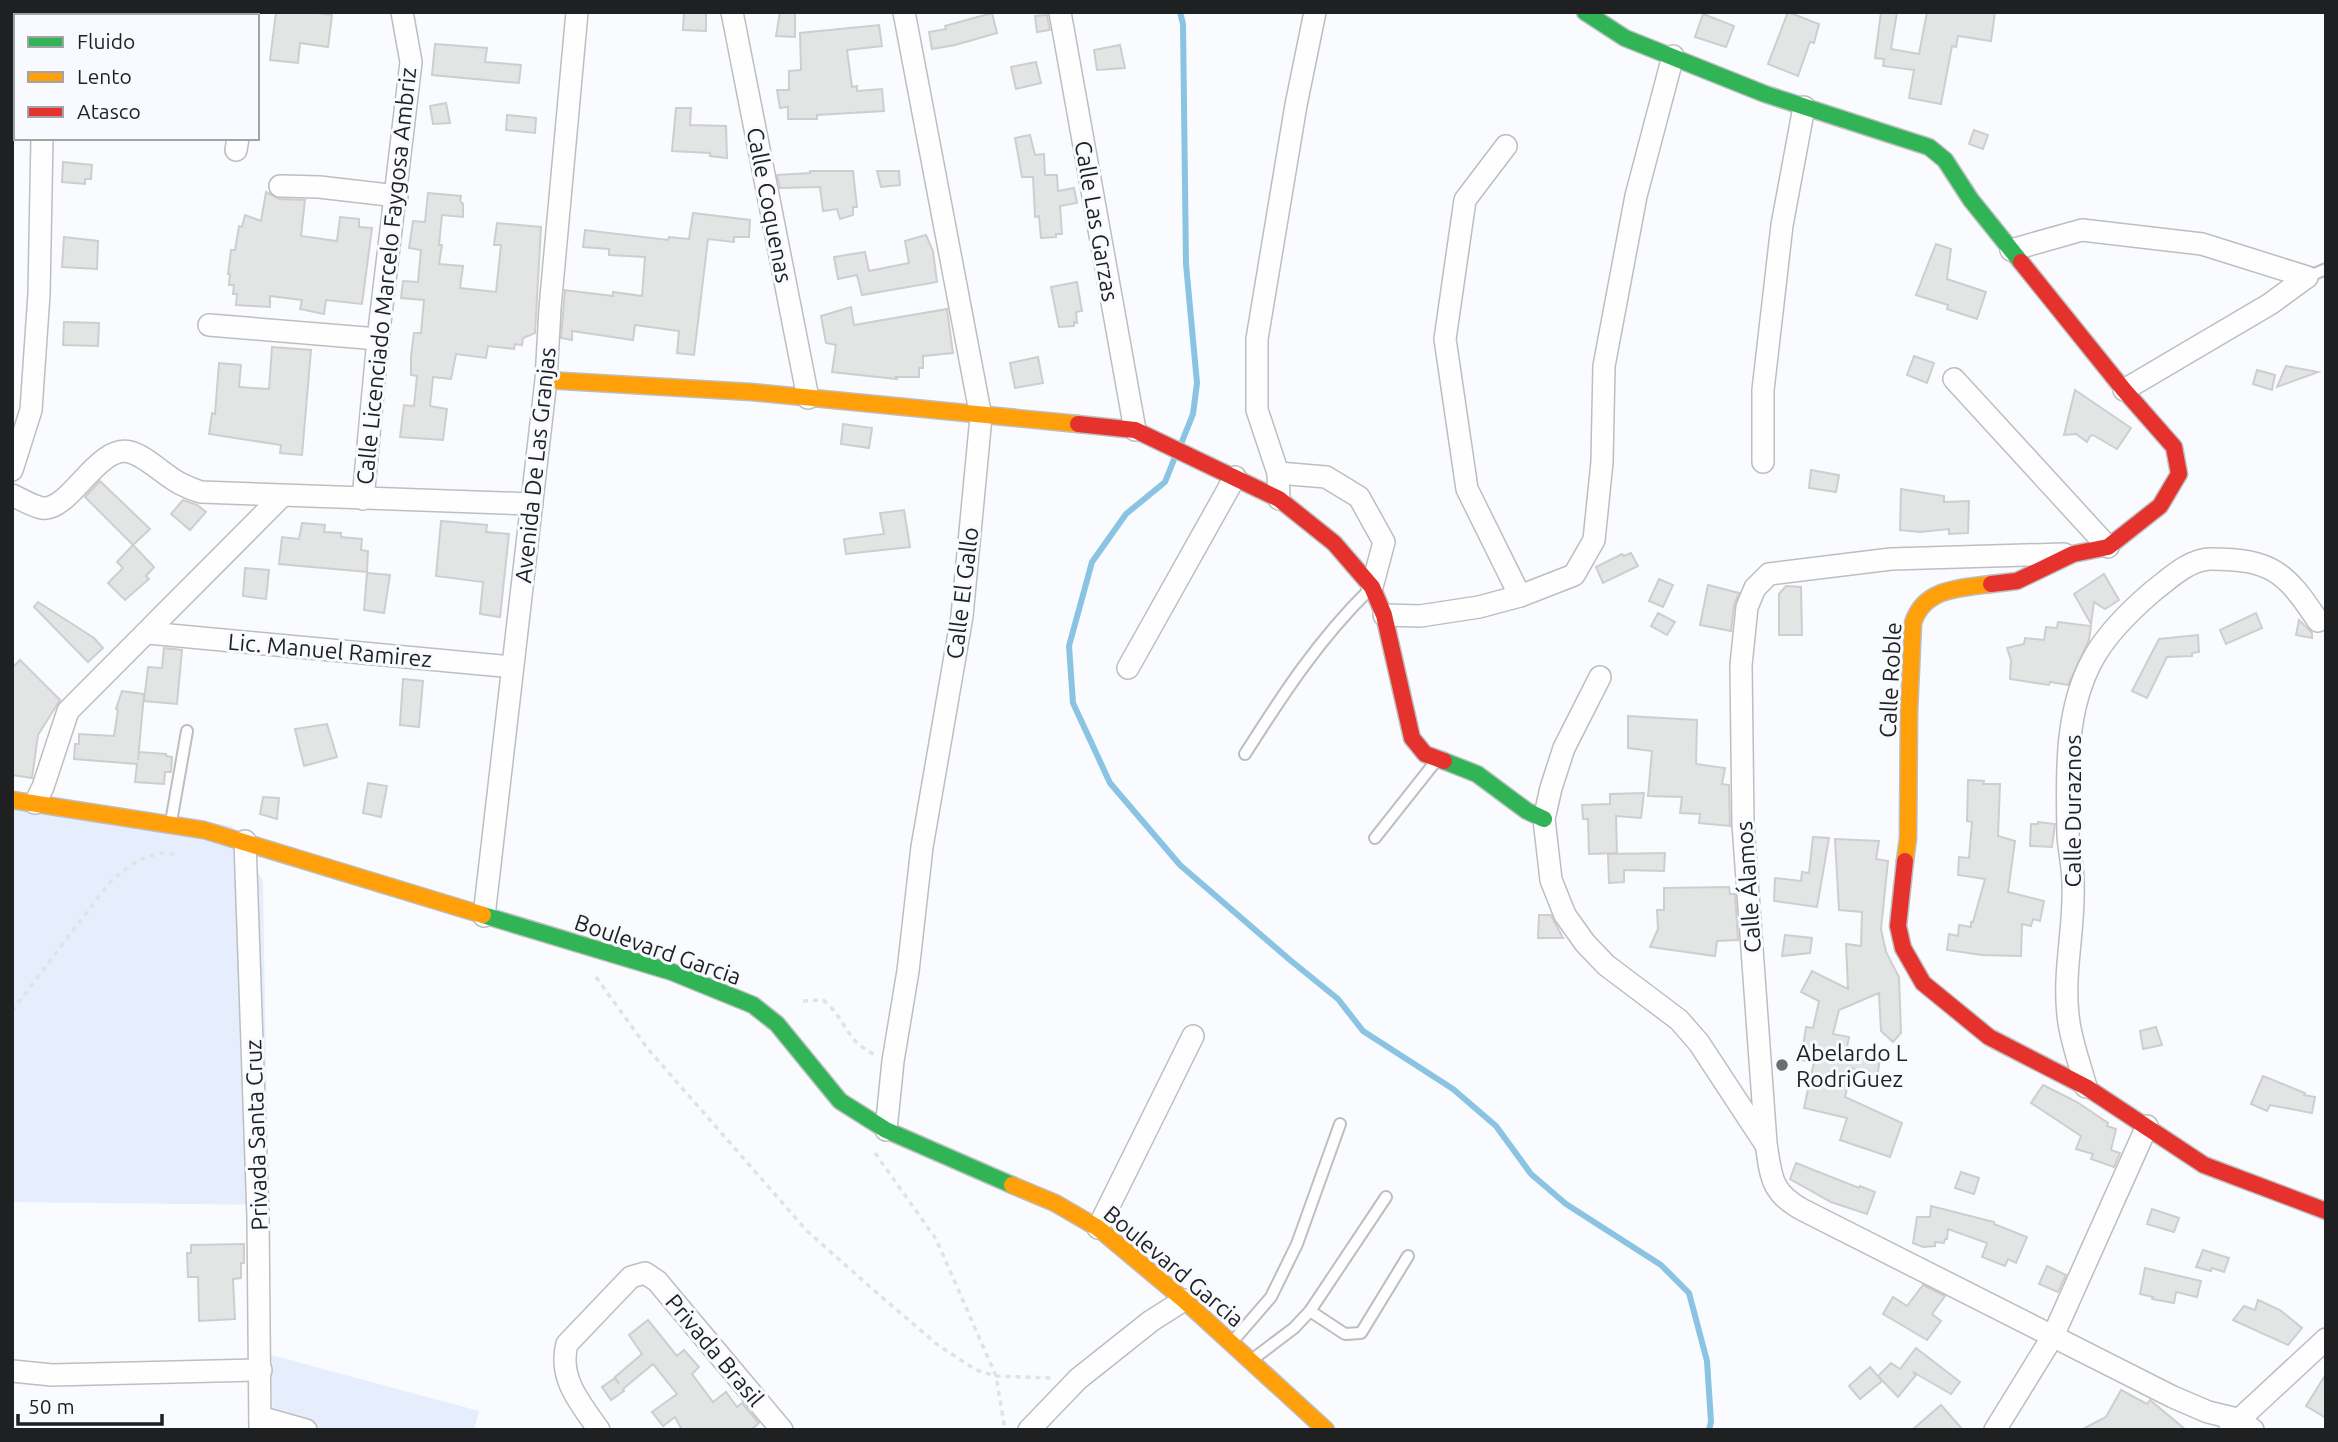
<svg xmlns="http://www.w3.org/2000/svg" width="2338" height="1442" font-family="Ubuntu,sans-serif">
<rect width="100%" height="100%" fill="#f9fbfe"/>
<g fill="#e6edfd">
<polygon points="12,791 232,826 263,881 268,1205 12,1202"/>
<polygon points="271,1355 479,1411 474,1430 273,1430"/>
</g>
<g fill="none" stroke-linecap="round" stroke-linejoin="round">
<g stroke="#8ac4e2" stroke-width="6">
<polyline points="1180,12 1183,24 1186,264 1197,383 1193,414 1181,444"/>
<polyline points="1175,457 1165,482 1126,514 1092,562 1069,646 1073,703 1110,783 1180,865 1290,960 1338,999 1363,1031 1453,1089 1496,1126 1531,1174 1566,1204 1661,1265 1689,1293 1707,1361 1711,1422 1709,1430"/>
</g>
</g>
<g fill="#e3e4e4" stroke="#cececf" stroke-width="2">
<polygon points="276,12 310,12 332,15 328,47 300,43 298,63 270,60"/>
<polygon points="684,12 706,12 706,31 683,30"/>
<polygon points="780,12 795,12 795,37 776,36"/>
<polygon points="1788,12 1819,24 1814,43 1810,42 1798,76 1768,64"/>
<polygon points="1881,12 1897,12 1891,49 1919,54 1927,12 1995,12 1991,41 1958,36 1956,47 1952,46 1941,104 1909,98 1914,70 1883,66 1884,59 1875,58"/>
<polygon points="992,13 997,33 955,45 932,49 929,32 946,29 945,26"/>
<polygon points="1703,14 1734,26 1726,47 1695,37"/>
<polygon points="1047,15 1050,30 1037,32 1035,16"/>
<polygon points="879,25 882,46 847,50 852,87 857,86 857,91 882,89 884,111 817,115 817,119 788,119 788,107 780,108 777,90 789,90 789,71 801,70 800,33"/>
<polygon points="435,44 487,48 485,62 521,65 519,83 432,75"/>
<polygon points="1120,45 1125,68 1097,70 1094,50"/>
<polygon points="1036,62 1041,83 1016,89 1011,67"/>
<polygon points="446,103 450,123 433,124 430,106"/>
<polygon points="676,108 691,108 690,125 726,126 727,158 710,156 710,153 672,151"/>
<polygon points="507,115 536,118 535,133 506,130"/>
<polygon points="1974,130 1988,135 1983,149 1969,144"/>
<polygon points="1030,135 1035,155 1044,154 1045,175 1057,175 1058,191 1074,188 1077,203 1060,206 1062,234 1056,234 1056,237 1041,238 1039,216 1035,217 1033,177 1022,177 1015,138"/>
<polygon points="63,162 92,165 91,179 85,179 85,184 62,182"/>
<polygon points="810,171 853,171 857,207 853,207 853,215 840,219 837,209 823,211 820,187 780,188 777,175 810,173"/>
<polygon points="877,171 899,171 900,185 881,187"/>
<polygon points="266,192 279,199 305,200 301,236 337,241 340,217 359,219 359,227 372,228 362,304 326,300 324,314 300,309 302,300 270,296 270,307 236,305 237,294 233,294 234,285 229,285 230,274 228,274 231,250 235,250 239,226 242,227 245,215 261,221"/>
<polygon points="428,193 461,196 460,201 463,204 463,217 442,215 439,245 442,245 439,264 463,266 460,288 496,292 501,245 494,245 497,223 541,227 535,333 523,338 522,345 515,344 514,349 488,346 486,358 456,354 451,379 433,377 430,406 447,409 443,440 400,437 404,405 414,406 417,376 411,375 411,356 414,333 421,333 424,300 401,298 403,281 418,282 421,250 409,248 413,221 425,222"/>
<polygon points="693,213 750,220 749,237 734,237 734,242 708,239 694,355 677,353 679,331 635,325 633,340 572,331 572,340 561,338 565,290 613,296 613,292 642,296 645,257 609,255 609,249 583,247 585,230 668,240 669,237 689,239"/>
<polygon points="926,235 933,251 937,282 862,295 857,275 838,279 834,257 865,252 869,271 909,263 905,241"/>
<polygon points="64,237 98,241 97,269 62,267"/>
<polygon points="1936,244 1951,249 1947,279 1986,292 1977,319 1947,309 1948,305 1916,295"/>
<polygon points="1077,282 1082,311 1076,312 1077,323 1074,322 1074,326 1059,327 1051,287"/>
<polygon points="851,307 854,325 947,309 953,353 923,356 923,368 919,368 919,377 896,377 897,379 832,372 836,345 826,343 821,316"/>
<polygon points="64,322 99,323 98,346 63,345"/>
<polygon points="272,347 311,350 302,455 280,453 281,445 209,434 212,413 215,414 219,363 241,365 239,387 269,389"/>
<polygon points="1914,356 1934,363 1927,383 1907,375"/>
<polygon points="1038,357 1043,383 1015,388 1010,363"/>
<polygon points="2286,366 2318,372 2277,387"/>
<polygon points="2257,370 2275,375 2272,390 2253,384"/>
<polygon points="2075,390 2131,428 2117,449 2093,435 2090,436 2087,442 2076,434 2064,435"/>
<polygon points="843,424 872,428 869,448 841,444"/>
<polygon points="1811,470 1839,475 1836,492 1809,488"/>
<polygon points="100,481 150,529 133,545 154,567 146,576 149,579 125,600 108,583 123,568 117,562 133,545 85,497"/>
<polygon points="1901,489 1944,496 1944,502 1969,501 1968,533 1949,534 1949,529 1920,532 1900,530"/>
<polygon points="183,500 197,505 206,512 190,530 171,514"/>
<polygon points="904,510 910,547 846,554 844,539 884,534 880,513"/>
<polygon points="441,521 487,525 486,532 509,534 500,617 480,614 483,582 436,576"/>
<polygon points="302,523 325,525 324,532 341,533 341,537 362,539 361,550 368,551 367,572 279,564 282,537 299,539"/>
<polygon points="1631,553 1638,566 1603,583 1596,567 1622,554 1624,556"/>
<polygon points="245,568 269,570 266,599 243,596"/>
<polygon points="367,573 390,575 384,613 364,610"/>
<polygon points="2104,574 2119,600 2105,609 2094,602 2091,624 2074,594"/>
<polygon points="1659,579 1673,585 1663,607 1649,601"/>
<polygon points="1708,585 1739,593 1734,605 1731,631 1700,625"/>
<polygon points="1786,586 1801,587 1802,635 1779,635 1779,594"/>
<polygon points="38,602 94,638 103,648 88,662 34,607"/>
<polygon points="1658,613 1675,622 1667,635 1651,626"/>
<polygon points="2256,613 2262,628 2226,644 2220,630"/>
<polygon points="2299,620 2312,633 2312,638 2296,635"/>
<polygon points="2058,622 2091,626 2089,640 2068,685 2050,682 2049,685 2010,679 2011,660 2007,648 2024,644 2025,638 2044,640 2046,627 2057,628"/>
<polygon points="2198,635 2199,652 2192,653 2192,656 2167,657 2147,698 2132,691 2159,639"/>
<polygon points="164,648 182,650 177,704 144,701 148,667 162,668"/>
<polygon points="20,660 60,700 38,735 32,778 12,775 12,668"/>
<polygon points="403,679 423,681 419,727 400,725"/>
<polygon points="122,691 144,694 138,760 139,752 166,754 166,756 172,757 171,772 165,772 164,784 135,782 137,764 74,759 75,744 79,744 79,734 114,736 118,710 116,709"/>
<polygon points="1628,716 1697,720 1696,764 1725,768 1722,784 1729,785 1730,826 1699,823 1700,814 1680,813 1682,797 1648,796 1652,751 1628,748"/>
<polygon points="327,724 337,757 304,766 295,729"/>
<polygon points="1968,780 1984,781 1983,784 2000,784 1998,836 2015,841 2008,892 2044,901 2040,921 2033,919 2031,926 2022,924 2021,956 1982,955 1947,950 1949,934 1958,936 1959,925 1971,927 1971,922 1973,922 1985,879 1958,875 1959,857 1969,858 1972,822 1967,821"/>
<polygon points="368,783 387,786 381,817 363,813"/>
<polygon points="1644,793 1641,818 1616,816 1617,853 1589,854 1588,819 1583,819 1582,805 1610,804 1610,794"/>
<polygon points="263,797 279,798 277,819 260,814"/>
<polygon points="2038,822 2055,824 2052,847 2030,846 2031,824 2038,824"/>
<polygon points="1813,837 1829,838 1817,907 1774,901 1775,878 1801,881 1802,872 1809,873"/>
<polygon points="1835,839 1879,841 1876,859 1888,861 1881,929 1886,952 1899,977 1901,1033 1893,1042 1881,1031 1879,993 1839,1010 1833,1034 1849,1037 1846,1052 1880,1059 1877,1078 1852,1068 1845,1097 1902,1123 1890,1157 1840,1140 1847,1118 1804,1108 1814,1062 1801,1060 1806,1027 1813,1028 1819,1001 1801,992 1812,971 1848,989 1846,944 1861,946 1862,912 1839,910"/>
<polygon points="1665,853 1664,871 1624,870 1624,882 1609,883 1608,854"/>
<polygon points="1729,887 1730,894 1735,894 1738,940 1717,941 1715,956 1650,947 1658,929 1657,910 1664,910 1664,888"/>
<polygon points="1539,915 1551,915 1563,938 1538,938"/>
<polygon points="1785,935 1812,938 1810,953 1782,956"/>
<polygon points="2156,1027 2162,1045 2143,1049 2140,1031"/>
<polygon points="2263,1076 2305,1093 2304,1095 2315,1097 2312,1113 2270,1105 2267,1111 2251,1104"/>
<polygon points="2043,1085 2077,1102 2108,1123 2107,1126 2116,1129 2111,1150 2120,1153 2114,1167 2091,1159 2093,1154 2076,1149 2081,1136 2031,1103"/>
<polygon points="1796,1163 1859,1188 1860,1186 1875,1192 1867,1214 1831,1202 1790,1179"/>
<polygon points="1961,1172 1979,1178 1974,1194 1955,1188"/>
<polygon points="1931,1206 1994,1222 1994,1224 2027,1237 2016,1263 2008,1259 2005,1266 1982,1257 1987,1243 1948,1229 1947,1239 1945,1239 1944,1243 1935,1242 1935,1246 1923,1247 1913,1243 1917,1217 1930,1217"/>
<polygon points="2152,1209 2179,1218 2174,1232 2147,1224"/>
<polygon points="244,1244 244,1263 241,1263 241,1278 233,1279 235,1319 199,1321 198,1277 188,1277 187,1253 191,1253 191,1245"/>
<polygon points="2203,1250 2229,1258 2224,1272 2212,1268 2211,1271 2196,1267"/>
<polygon points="2047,1266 2066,1275 2058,1292 2039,1284"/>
<polygon points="2145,1268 2201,1281 2197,1297 2176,1292 2174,1303 2152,1299 2153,1297 2140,1294"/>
<polygon points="1923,1285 1945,1296 1932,1314 1941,1321 1927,1340 1883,1314 1893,1297 1907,1306"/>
<polygon points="2258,1300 2280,1310 2302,1328 2288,1345 2233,1320 2244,1306 2255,1310"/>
<polygon points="648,1320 677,1356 684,1350 699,1367 692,1374 713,1402 726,1392 737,1407 742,1403 759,1423 751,1430 682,1430 675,1417 663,1426 652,1412 677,1394 653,1364 623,1389 624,1391 611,1400 602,1387 615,1378 619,1384 615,1377 642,1354 629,1335"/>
<polygon points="1916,1348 1960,1382 1951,1394 1913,1372 1916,1375 1898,1397 1878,1376 1891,1363 1900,1369"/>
<polygon points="1870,1367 1882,1381 1860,1399 1849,1386"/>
<polygon points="2326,1374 2326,1418 2306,1406"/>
<polygon points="2121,1390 2147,1404 2150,1400 2186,1430 2081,1430 2106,1417"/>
<polygon points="1941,1405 1963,1430 1912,1430"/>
</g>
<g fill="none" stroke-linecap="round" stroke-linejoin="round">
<g stroke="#bdbec0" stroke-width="14">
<g id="lane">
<polyline points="2307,277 2326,269"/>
<path d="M 1245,754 C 1283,694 1319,639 1370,589"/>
<polyline points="171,822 187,731"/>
<polyline points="1375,838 1436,761"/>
<polyline points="1310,1311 1345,1334 1361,1333 1408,1256"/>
<polyline points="1233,1341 1271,1297 1297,1244 1340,1124"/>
<polyline points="1253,1359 1294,1328 1310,1311 1386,1197"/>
</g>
</g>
<g stroke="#bdbec0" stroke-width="24">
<g id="street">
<polyline points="40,12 40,16"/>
<polyline points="732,12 808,398"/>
<polyline points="1060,12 1135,430"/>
<polyline points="247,16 247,12"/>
<polyline points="1506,146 1465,200 1445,339 1467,489 1520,596"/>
<polyline points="236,150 238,138"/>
<polyline points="280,186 319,187 397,196"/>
<polyline points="2011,250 2082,230 2202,244 2307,277"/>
<polyline points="209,325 378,339"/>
<polyline points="1954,379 2108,547"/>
<polyline points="2124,390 2270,304 2307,277"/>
<polyline points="1763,462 1763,390 1782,225 1804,107"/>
<polyline points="12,470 31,410 39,294 42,138"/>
<polyline points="1278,473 1326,477 1359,497 1384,542 1372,587"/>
<path d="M 12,495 C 21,499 32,506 42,508 C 70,512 97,444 130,452 C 146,456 165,476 181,484 C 187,487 194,490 201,492 L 532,504"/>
<polyline points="363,499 378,339 411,62 402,12"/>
<polyline points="1279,499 1278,473 1257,410 1257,339 1296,105 1315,12"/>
<path d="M 2064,554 L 1891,559 L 1769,574 L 1755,588 L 1747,607 L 1741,665 L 1743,824 L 1766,1143 C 1771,1177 1771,1193 1803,1210 L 2173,1397 L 2208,1412 L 2237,1419 L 2253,1430"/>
<polyline points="1384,615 1420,616 1479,607 1520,596 1574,575 1594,540 1602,462 1604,366 1636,196 1673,56"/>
<polyline points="148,633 512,667"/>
<polyline points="1128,668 1235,477"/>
<polyline points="1600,677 1564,748 1551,788 1544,819 1551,880 1565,915 1585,943 1606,965 1679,1020 1699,1043 1764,1142"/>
<polyline points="35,803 43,787 68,711 282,496"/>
<polyline points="245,841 258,1217 260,1430"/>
<polyline points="484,916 546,380 550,308 577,12"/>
<path d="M 2086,1087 C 2080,1064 2070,1039 2068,1015 C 2063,970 2075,927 2073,883 C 2073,867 2069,851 2068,835 C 2067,777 2064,711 2093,659 C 2107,633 2130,611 2152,592 C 2169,579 2189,559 2211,559 C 2271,559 2286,572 2318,621"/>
<polyline points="886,1130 893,1061 908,971 922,847 962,616 981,417 904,12"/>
<polyline points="1098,1228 1193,1036"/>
<polyline points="12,1371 52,1375 261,1370"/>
<polyline points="260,1417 306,1430"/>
<polyline points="2230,1428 2326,1339"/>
<path d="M 599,1430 C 580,1403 558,1378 567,1344 L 631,1277 L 645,1273 L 657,1281 L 782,1430"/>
<polyline points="1029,1430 1078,1379 1151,1321 1184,1300"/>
<polyline points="1995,1430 2053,1336 2147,1126"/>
</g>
</g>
<g stroke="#bdbec0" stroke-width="19">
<g id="fast">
<polyline points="1585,12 1625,38 1765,94 1929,147 1945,160 1971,200 2021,262"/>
<polyline points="1444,761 1477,774 1527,811 1544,819"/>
<polyline points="483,915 672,972 753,1005 777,1024 840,1101 886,1130 1012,1185"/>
</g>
</g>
<g stroke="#bdbec0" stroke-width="19">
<g id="slow">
<polyline points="546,380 751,392 1078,424"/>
<polyline points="12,800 204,830 483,915"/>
<path d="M 1905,861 L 1908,838 L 1909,712 L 1913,623 C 1924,588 1960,588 1991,584"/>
<polyline points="1012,1185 1055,1203 1098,1228 1184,1300 1326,1430"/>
</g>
</g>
<g stroke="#bdbec0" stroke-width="19">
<g id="jam">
<polyline points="1078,424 1135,430 1279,499 1334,543 1372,587 1384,615 1412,738 1425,754 1444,761"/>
<polyline points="1991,584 2017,581 2073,554 2108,547 2160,506 2179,474 2174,447 2124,390 2021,262"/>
<polyline points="1905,861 1898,926 1903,948 1923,983 1989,1037 2086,1087 2204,1165 2326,1211"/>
</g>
</g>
<g stroke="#e1e2e2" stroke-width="3.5" stroke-dasharray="5 5" stroke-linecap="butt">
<polyline points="596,977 648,1049 807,1231 877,1293 938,1345 976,1370 996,1376 1052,1378"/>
<path d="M 803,1001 L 823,1000 C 845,1017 846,1042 874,1054"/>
<polyline points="12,1011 110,882 132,864 146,857 161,853 175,854"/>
<polyline points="875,1153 936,1239 996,1376 1005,1430"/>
</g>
<use href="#lane" stroke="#fefeff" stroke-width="10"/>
<use href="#street" stroke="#fefeff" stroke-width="21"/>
<use href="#fast" stroke="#30b455" stroke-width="16"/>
<use href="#slow" stroke="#ff9f0a" stroke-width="16"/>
<use href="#jam" stroke="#e5322d" stroke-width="16"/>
</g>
<circle fill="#6b6d6e" stroke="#f8faff" stroke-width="2.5" cx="1782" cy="1065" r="7"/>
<g text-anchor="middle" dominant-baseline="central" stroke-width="6" stroke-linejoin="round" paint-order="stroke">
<g font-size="23" fill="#1f2021" stroke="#f8faff">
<text transform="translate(770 205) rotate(79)">Calle Coquenas</text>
<text transform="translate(1097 221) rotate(80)">Calle Las Garzas</text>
<text transform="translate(386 276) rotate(-84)">Calle Licenciado Marcelo Faygosa Ambriz</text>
<text transform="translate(535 465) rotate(-84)">Avenida De Las Granjas</text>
<text transform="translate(962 593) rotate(-83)">Calle El Gallo</text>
<text transform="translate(330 650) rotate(5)">Lic. Manuel Ramirez</text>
<text transform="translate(1890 680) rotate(-87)">Calle Roble</text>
<text transform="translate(2072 811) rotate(-90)">Calle Duraznos</text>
<text transform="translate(1748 887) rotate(-94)">Calle Álamos</text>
<text transform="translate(658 949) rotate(19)">Boulevard Garcia</text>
<text transform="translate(256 1135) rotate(-92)">Privada Santa Cruz</text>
<text transform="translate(1174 1266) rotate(40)">Boulevard Garcia</text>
<text transform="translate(715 1350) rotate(50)">Privada Brasil</text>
</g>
<g font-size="23" fill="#1f2021" stroke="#f8faff" text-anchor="start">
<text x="1796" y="1052">Abelardo L<tspan x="1796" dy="26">RodriGuez</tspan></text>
</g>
</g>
<rect width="2338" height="1442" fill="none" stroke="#1f2021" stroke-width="28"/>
<rect x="14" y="14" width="245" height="126" fill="#f8faff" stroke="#a1a3a6" stroke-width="2"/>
<rect x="28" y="37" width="35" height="10" fill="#30b455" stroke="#a1a3a6" stroke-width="2"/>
<text x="77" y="49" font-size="21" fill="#1f2021">Fluido</text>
<rect x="28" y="72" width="35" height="10" fill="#ff9f0a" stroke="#a1a3a6" stroke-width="2"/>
<text x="77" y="84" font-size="21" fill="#1f2021">Lento</text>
<rect x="28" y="107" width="35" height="10" fill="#e5322d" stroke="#a1a3a6" stroke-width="2"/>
<text x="77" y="119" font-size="21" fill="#1f2021">Atasco</text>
<path d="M18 1414v10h144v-10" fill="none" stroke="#1f2021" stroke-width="3.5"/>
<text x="28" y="1414" font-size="21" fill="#1f2021" stroke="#f8faff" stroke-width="5" paint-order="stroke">50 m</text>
</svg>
